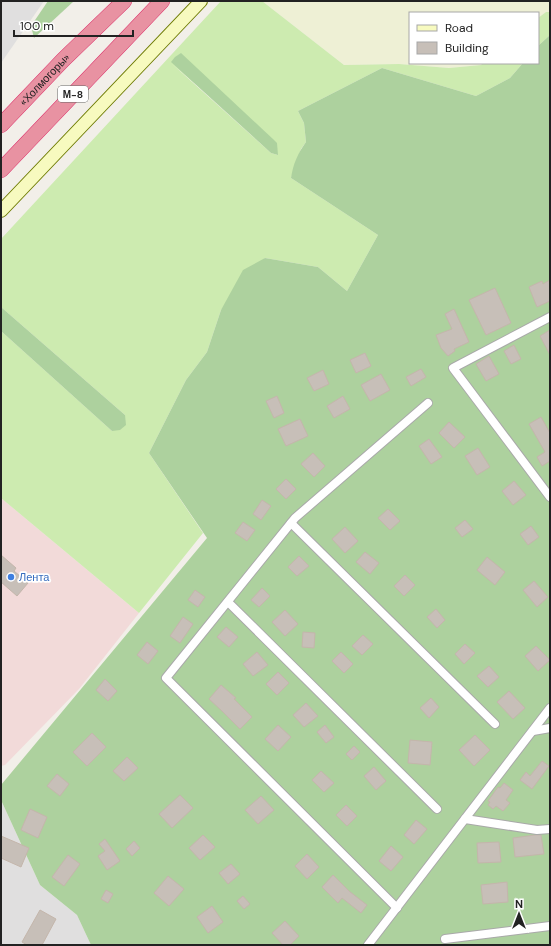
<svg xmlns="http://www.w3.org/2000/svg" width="551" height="946" font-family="'DM Sans',sans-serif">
<rect width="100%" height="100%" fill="#f2efe9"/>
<g fill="#e0dfdf">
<polygon points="1,1 44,1 1,63"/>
<polygon points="1,800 40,885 77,915 91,945 1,945"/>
</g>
<polygon fill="#f2dad9" points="1,498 139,613 79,689 5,765 1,766"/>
<polygon fill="#eef0d5" points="262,1 550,1 550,12 546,12 538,18 538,13 410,13 410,63 483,63 481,65 449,68 399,64 344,65"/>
<g fill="#cdebb0" fill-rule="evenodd">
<path d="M 221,1 L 262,1 L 344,65 L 399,64 L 449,68 L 481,65 L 483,63 L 523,63 L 510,78 L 476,96 L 382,68 L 298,111 L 304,123 L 306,142 L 301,149 L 291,178 L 378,235 L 347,291 L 318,267 L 265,258 L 221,310 L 207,352 L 186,380 L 149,453 L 203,533 L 139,613 L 1,498 L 1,331 L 112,431 L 125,415 L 1,307 L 1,239 ZM 171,63 L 278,155 L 271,153 Z"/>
<polygon points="546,12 550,12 550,35 538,46 538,18"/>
</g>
<g fill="#add19e">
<polygon points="48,1 74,1 34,38 31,26"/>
<path d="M 550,35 L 550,945 L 91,945 L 77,915 L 40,885 L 1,800 L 1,785 L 207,538 L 149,453 L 186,380 L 207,352 L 221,310 L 243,270 L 265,258 L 318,267 L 347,291 L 378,235 L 291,178 C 293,164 298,153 306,142 L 304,123 L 298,111 L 382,68 L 476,96 L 510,78 L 523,63 L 538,63 L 538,46 Z"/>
<polygon points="181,53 274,140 277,143 278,155 271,153 171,62 175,57"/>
<polygon points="1,307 125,415 126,425 120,430 112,431 1,331"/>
</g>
<g fill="#c7bfb8" stroke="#c4b6ab">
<polygon points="550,280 550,301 537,307 529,287 542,281 543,284"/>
<polygon points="495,288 511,323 486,335 469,300"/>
<polygon points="454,309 469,342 454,349 455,351 448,356 441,348 436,335 452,329 445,314"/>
<polygon points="550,330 550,355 540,336"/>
<polygon points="514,345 521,359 511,364 504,351"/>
<polygon points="365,353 371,366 356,373 350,360"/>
<polygon points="489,356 499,374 486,381 476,364"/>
<polygon points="421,369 426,377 411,386 406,377"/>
<polygon points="323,370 329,384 314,391 307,378"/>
<polygon points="381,374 390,390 370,401 361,385"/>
<polygon points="277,396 284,413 274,418 266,401"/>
<polygon points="343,396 350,409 334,418 327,406"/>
<polygon points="541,417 550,433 550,461 542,466 537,457 545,452 529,424"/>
<polygon points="300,419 308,436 286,446 278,429"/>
<polygon points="449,422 465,437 454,448 439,433"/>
<polygon points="429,439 442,457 431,464 419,446"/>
<polygon points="478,448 490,467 477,475 465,456"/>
<polygon points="313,453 325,466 314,477 301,464"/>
<polygon points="286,479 296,489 286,499 276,489"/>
<polygon points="514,481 526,495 513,505 502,491"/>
<polygon points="262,500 271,506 261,520 253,514"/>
<polygon points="388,509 400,521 390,530 378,518"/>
<polygon points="465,520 473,529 462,537 455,528"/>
<polygon points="243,522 255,530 247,541 235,533"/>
<polygon points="531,526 539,537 528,545 520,534"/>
<polygon points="345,527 358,541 345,553 332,539"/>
<polygon points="365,552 379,563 370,574 356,562"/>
<polygon points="1,555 16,568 14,571 28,583 17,596 1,582"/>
<polygon points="299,556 309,566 297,576 288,567"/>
<polygon points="487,557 505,572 495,585 477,570"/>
<polygon points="405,575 415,585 404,596 394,586"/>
<polygon points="534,581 548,597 537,607 523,590"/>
<polygon points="262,588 270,596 259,607 251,600"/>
<polygon points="195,590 205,597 198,607 188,600"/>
<polygon points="436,609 445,620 437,628 427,617"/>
<polygon points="285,610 298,624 285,636 272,622"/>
<polygon points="183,617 193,624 180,643 170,636"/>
<polygon points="226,627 238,637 229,647 217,637"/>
<polygon points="303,632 315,633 314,648 302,647"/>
<polygon points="363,635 373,644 362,655 352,646"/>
<polygon points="147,642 158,651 148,664 137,655"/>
<polygon points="465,644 475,653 464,664 455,654"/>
<polygon points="536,646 550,660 538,671 525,656"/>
<polygon points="257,652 268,665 253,676 243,664"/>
<polygon points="341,652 353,664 344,673 332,661"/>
<polygon points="489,666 499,677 488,687 477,676"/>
<polygon points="278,672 289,683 277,695 266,684"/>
<polygon points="105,679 117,691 108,701 96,690"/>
<polygon points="221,685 236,698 234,699 252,717 240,729 223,712 209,699"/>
<polygon points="509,691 525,708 513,719 497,702"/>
<polygon points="431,698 439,707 429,718 420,708"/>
<polygon points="306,703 318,716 304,727 293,715"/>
<polygon points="278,725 291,737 278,751 265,739"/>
<polygon points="325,725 334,737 326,743 317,732"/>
<polygon points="92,733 106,747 87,766 73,752"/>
<polygon points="475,735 490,750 474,766 459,750"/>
<polygon points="410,740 432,742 430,765 408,763"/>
<polygon points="354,746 360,752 352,760 346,754"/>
<polygon points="127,757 138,768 124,781 113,771"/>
<polygon points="542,761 549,766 532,789 520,780 526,772 530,776"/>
<polygon points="374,767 386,781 376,790 364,776"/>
<polygon points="321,771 334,783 324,792 312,780"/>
<polygon points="57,774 69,784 60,796 47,786"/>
<polygon points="504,783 513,790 506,800 510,803 503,811 496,806 493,809 488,805 490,802 488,801 498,787 500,788"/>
<polygon points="180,795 193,808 172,828 159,814"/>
<polygon points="261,796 274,810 258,824 245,810"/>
<polygon points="346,805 357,816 347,826 336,815"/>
<polygon points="30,809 47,817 38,838 21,830"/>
<polygon points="416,820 427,829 414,844 404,835"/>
<polygon points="203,835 215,847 200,860 189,848"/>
<polygon points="535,835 541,835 544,854 515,857 513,838"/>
<polygon points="1,836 29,848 21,867 1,858"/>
<polygon points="105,839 120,861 107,870 98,856 105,851 99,844"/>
<polygon points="134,841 140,848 132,856 126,849"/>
<polygon points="499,842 501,862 478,863 477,843"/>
<polygon points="391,846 403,857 391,871 379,861"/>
<polygon points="307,854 319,867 307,879 295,866"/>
<polygon points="68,855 80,864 64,886 52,877"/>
<polygon points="231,864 240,874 228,884 219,873"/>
<polygon points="333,875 349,891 367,905 361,913 342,898 338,903 322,887"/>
<polygon points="168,876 184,889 169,906 154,893"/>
<polygon points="507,882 508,902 483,904 481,885"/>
<polygon points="106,890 113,894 108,903 101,899"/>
<polygon points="243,896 250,904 244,909 237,901"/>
<polygon points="212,906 223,922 208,933 197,917"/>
<polygon points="40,910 56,919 42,945 27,945 22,942"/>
<polygon points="285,921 299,936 290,945 283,945 272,933"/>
</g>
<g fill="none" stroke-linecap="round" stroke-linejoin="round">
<g stroke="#a9a9a9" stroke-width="10">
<g id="street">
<polyline points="550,317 453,368 550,497"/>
<polyline points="291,523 495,724"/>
<polyline points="228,602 437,809"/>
<polyline points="533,731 550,728"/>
<polyline points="465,819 537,830 550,829"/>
<polyline points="397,908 166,678 295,518 428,403"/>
<polyline points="445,939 550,926"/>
<polyline points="368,945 550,708"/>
</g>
</g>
<g stroke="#707d05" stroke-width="14">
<polyline id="secondary" points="1,211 201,1"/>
</g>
<g stroke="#dc2a67" stroke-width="16">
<g id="highway">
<path id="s1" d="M 1,125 L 63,60 L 124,1"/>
<polyline points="1,170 162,1"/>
</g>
</g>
<use href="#street" stroke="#fff" stroke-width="8"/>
<use href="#secondary" stroke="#f7fabf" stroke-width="12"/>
<use href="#highway" stroke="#e892a2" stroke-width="15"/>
</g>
<circle fill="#3f7fe0" stroke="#fff" stroke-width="1.5" cx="11" cy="577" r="4"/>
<g text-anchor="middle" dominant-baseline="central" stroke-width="3.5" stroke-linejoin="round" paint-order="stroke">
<rect fill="#fff" stroke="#646464" stroke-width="1" x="58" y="86" width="30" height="16" rx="3"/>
<g font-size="10" font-weight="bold" fill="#222">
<text x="73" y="94">М-8</text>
</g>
<g font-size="11" fill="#222" stroke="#fff">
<text stroke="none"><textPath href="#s1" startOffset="63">«Холмогоры»</textPath></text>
</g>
<g font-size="11" fill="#366cbe" stroke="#fff" text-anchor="start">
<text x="19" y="577">Лента</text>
</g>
</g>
<rect width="551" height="946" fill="none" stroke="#222222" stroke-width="4"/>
<rect x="409" y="12" width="130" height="52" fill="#ffffff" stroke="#a7a7a7"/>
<rect x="417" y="25" width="20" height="6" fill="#f7fabf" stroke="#a7a7a7"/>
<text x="445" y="32" font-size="12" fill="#222222">Road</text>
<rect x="417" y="42" width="20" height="12" fill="#c7bfb8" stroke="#a7a7a7"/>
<text x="445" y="52" font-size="12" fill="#222222">Building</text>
<g transform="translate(519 914)" stroke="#ffffff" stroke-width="3" paint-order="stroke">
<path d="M0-3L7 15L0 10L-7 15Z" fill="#222222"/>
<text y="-6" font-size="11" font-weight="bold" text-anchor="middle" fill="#222222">N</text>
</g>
<path d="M14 30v6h119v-6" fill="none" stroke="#222222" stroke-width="2"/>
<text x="20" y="30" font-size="12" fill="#222222" stroke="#ffffff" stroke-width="3" paint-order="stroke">100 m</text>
</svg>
